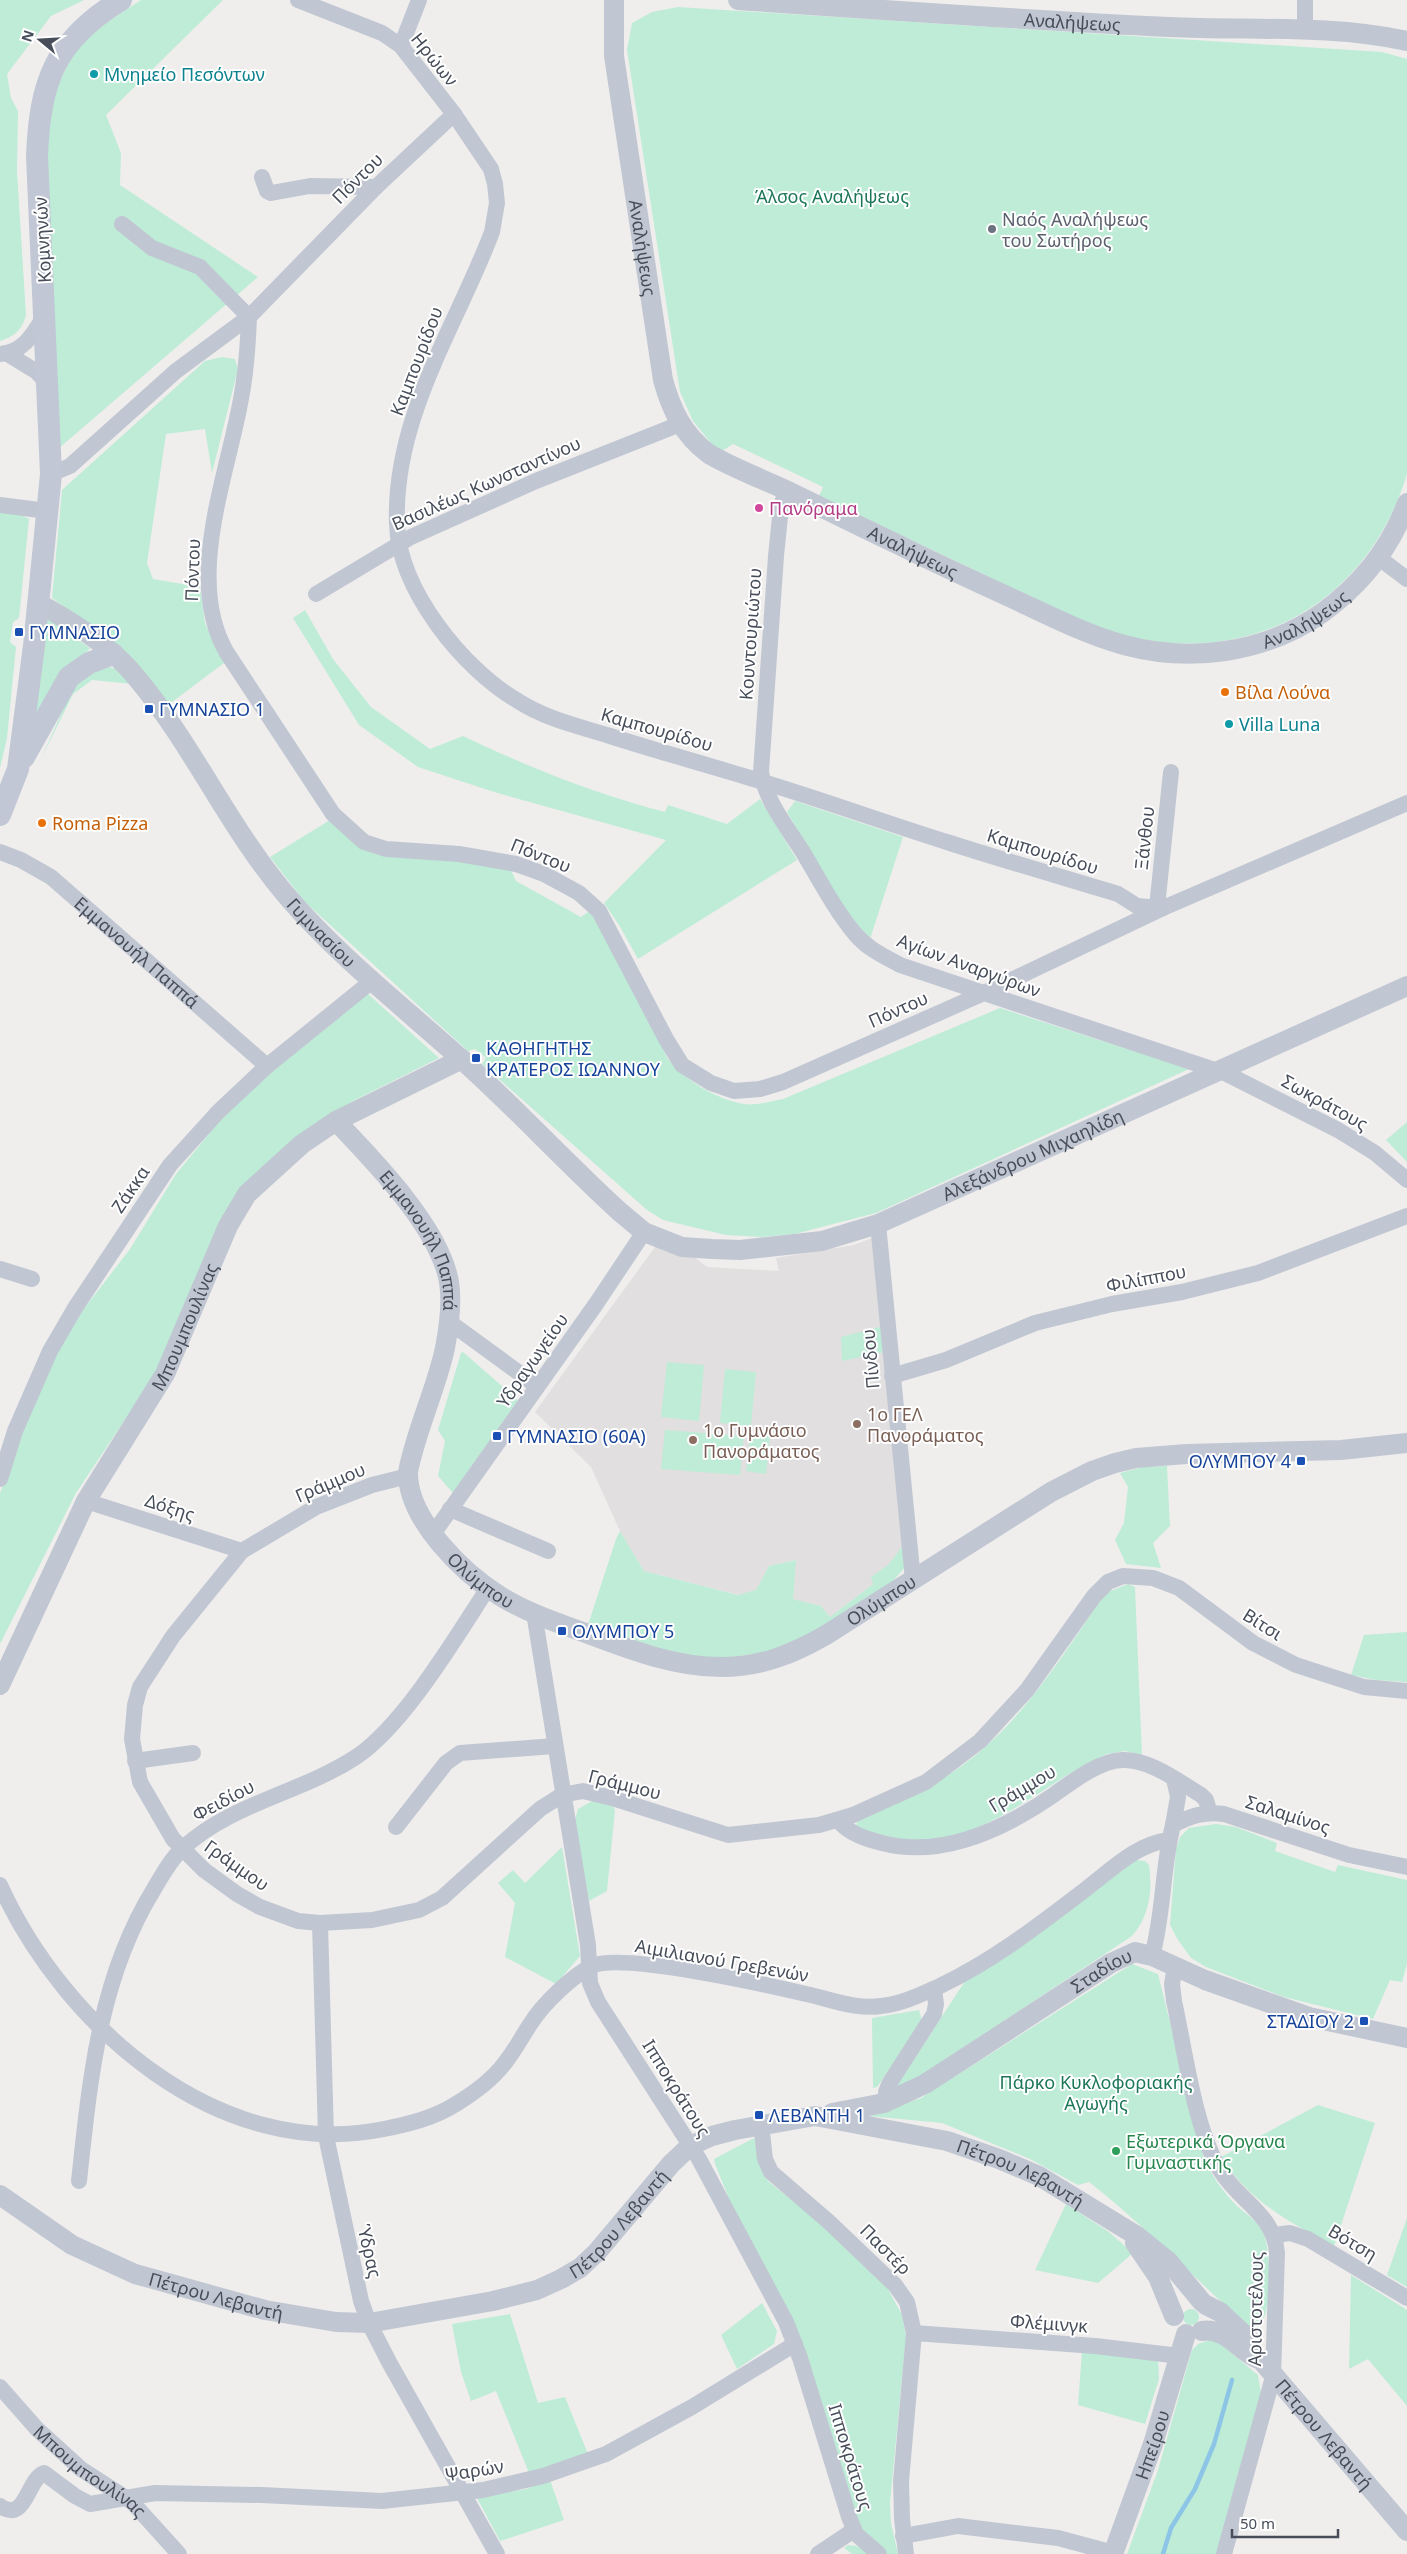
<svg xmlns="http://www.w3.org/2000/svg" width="1407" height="2554" font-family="'Noto Sans',sans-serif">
<rect width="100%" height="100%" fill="#f0eeed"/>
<polygon fill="#e1dfdf" points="877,1236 904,1544 888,1565 872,1577 873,1584 830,1617 821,1606 793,1599 795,1560 769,1566 756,1590 739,1595 644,1571 620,1531 591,1467 535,1412 655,1247 692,1255 707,1267 779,1271 776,1258 854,1245"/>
<g fill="#beecd7">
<path d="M 0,0 L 84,0 L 51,16 L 7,74 L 11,98 L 18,111 L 17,171 L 26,315 C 22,330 15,336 0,341 Z"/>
<polygon points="141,0 223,0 106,115 121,153 120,185 258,277 58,449 46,173 48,105 74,52 97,29"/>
<path d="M 678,7 L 1382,52 L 1407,59 L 1407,474 C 1370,596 1262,664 1135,638 C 1115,634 1096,626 1077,619 L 819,496 L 823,487 L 733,444 L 719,453 L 693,421 L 680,392 L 627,50 L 632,23 L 652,12 Z"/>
<polygon points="222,357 235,359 238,369 212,473 205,429 166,434 147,563 153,579 200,587 205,623 224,663 168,705 90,625 52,598 62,490 205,361"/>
<polygon points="0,511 18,513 29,519 19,618 13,622 10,642 16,647 7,738 0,768"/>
<path d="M 305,610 L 333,659 L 371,707 L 430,749 L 463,736 C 528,767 595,794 665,812 L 668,805 L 727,824 L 760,799 L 797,860 L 638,959 L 619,925 L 604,903 L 666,840 L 494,792 L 418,767 L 359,725 L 293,618 Z"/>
<polygon points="48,618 90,648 37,716 34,712 44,632"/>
<polygon points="109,667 116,669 132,684 92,680 73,694 40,761 78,676"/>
<polygon points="795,801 903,837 870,939 842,906 787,812"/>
<path d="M 330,820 L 352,840 L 441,859 L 510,868 L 516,881 L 581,917 L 592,909 L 668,1059 C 686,1081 716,1099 744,1104 C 755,1106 771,1101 783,1099 L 1000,1008 L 1189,1069 L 876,1213 L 837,1223 L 795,1234 L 761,1237 L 726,1235 L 663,1220 L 647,1210 L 482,1064 L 486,1058 L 475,1049 L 468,1051 L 304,901 L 270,857 Z"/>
<polygon points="368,994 439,1058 355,1100 329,1116 256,1178 174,1346 76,1493 0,1644 0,1493 29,1416 60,1346 83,1310 130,1249 176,1174 218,1123 253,1087"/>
<polygon points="1407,1122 1407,1162 1386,1140"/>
<polygon points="883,1326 885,1352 842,1361 841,1337"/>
<polygon points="463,1352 518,1400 453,1493 438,1476 445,1441 438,1430 461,1353"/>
<polygon points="667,1362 704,1365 699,1421 661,1417"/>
<polygon points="725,1369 756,1372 751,1426 720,1423"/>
<polygon points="665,1430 744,1436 740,1475 661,1469"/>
<polygon points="750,1434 770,1436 766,1474 746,1471"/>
<polygon points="1167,1466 1170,1526 1153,1543 1161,1568 1126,1564 1115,1540 1124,1523 1128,1487 1120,1473 1143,1467"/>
<polygon points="620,1531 644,1571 738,1595 756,1590 769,1566 796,1560 793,1599 821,1606 830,1617 873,1584 871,1577 888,1565 904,1544 907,1565 886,1589 786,1650 692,1662 586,1631 616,1539"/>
<path d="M 1128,1584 L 1135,1587 L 1142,1755 L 1125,1751 L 1107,1754 C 1042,1782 988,1844 912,1840 C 893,1839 875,1833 856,1827 L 858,1818 C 882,1807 907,1797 931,1785 C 1008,1744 1052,1671 1100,1601 L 1108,1592 Z"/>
<polygon points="1407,1632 1407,1682 1376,1680 1351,1675 1364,1635"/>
<polygon points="592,1801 612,1805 615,1810 607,1891 589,1901 574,1823 578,1809"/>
<polygon points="1216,1824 1236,1827 1277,1843 1275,1851 1335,1872 1338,1865 1407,1880 1407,1964 1402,1982 1390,1980 1373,2019 1284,1997 1206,1967 1191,1958 1178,1940 1170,1925 1176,1849 1180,1837 1189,1828"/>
<polygon points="562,1847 580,1956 556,1984 505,1957 515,1903 498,1883 513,1870 525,1883"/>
<path d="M 1136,1860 L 1145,1861 L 1149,1865 C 1153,1891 1149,1917 1132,1936 L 922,2075 L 896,2087 L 965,1981 Z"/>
<path d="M 1132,1964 L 1158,1974 L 1203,2155 C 1211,2175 1222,2191 1237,2206 C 1245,2213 1257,2221 1262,2230 C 1272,2247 1275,2325 1253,2330 C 1197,2282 1147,2227 1089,2182 L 1078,2185 L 1030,2159 L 942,2123 L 869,2116 L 921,2098 Z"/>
<polygon points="919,2010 922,2021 877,2087 873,2088 872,2018"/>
<path d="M 1318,2105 L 1375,2123 L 1334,2246 C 1288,2221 1250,2202 1221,2157 Z"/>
<polygon points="754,2138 766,2178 769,2182 812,2216 888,2289 902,2315 906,2336 890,2503 891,2523 898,2554 886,2554 863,2532 715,2164 714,2159"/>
<polygon points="1066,2204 1109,2232 1133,2253 1098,2283 1035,2270"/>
<polygon points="1407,2218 1407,2287 1387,2275"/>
<polygon points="1351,2275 1407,2310 1407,2406 1368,2359 1349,2369"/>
<polygon points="762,2303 777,2331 774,2344 737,2369 721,2335"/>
<circle cx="1191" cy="2317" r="8"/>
<polygon points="510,2314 538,2403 565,2397 588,2454 529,2473 496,2391 471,2401 461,2372 452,2324"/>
<polygon points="1210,2340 1218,2342 1258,2375 1261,2393 1216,2554 1127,2554 1158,2470 1192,2350 1198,2344"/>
<polygon points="1082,2351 1158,2359 1159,2379 1145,2424 1078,2405"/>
<polygon points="550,2480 564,2520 500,2541 477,2498 526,2489"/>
<polygon points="848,2545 856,2546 871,2554 852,2554 844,2548"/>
</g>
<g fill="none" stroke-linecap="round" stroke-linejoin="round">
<polyline stroke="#8dc5e6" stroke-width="4.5" points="1163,2554 1171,2528 1195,2489 1214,2444 1232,2380"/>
<g stroke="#c1c7d2" stroke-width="16">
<path d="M 298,0 L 382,33 L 401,46 L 454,114 L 491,169 L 495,184 L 497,203 L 492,232 C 456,327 393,418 397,524 C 399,590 463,669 518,701 C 546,719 578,726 610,736 C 657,751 704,764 750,778 C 817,798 883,822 950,843 C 1006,861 1062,877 1118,894 L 1137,906 L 1163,908"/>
<polyline points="1305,30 1305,0"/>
<polyline points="401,46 419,0"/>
<polyline points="262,177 267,191 271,193 310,186 376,187"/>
<path d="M 122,224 L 152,248 L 200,267 L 249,317 C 248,346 246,375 240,404 C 226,479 185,582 227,653 L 333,814 L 364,842 L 386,849 L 459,854 L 516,864 L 544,874 L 579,893 L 599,911 L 666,1039 L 682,1065 L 711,1083 L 734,1091 L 760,1089 L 783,1082 L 984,993 L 1163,908 L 1407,803"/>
<polyline points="6,353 37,372 47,383"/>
<path d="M 0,354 C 24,352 33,334 45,315"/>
<polyline points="51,474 70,466 176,371 249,317 376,187 454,114"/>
<path d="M 786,490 L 781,507 L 776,556 L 761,772 C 766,802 788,828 804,854 C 820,881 835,910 856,935 C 868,949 884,956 900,965 L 1227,1074 L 1338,1130 L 1375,1153 L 1407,1180"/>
<polyline points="0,505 47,511"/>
<polyline points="1379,558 1407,579"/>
<polyline points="316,594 411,537 536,481 680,424"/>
<path id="s1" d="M 0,852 L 21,860 L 51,877 L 267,1066"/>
<polyline points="1157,907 1171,772"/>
<polyline points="878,1224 913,1580"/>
<polyline points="0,1269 32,1279"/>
<polyline points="448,1321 537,1386"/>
<polyline points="892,1376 946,1360 1035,1323 1112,1304 1182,1292 1258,1273 1407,1216"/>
<polyline points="408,1476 372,1485 316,1507 242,1551 173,1636 140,1687 135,1705 132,1739 140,1782 173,1839 204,1870 237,1894 260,1907 298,1921 320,1923 372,1920 419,1910 442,1898 540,1809 562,1795 583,1791 612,1798 728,1835 819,1825 853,1815 926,1782 980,1741 1027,1690 1094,1596 1108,1582 1123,1576 1153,1578 1179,1588 1253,1643 1296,1665 1364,1687 1407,1691"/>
<polyline points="0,1479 15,1431 50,1351 75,1308 170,1165 218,1112 267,1066 372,981"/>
<polyline points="86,1501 242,1551"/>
<polyline points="450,1509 548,1551"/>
<polyline points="433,1534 596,1304 644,1232"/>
<polyline points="534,1613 588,1945 590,1983 598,2002 699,2159 786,2322 800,2358 849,2517 856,2534 879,2554"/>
<polyline points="135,1761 193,1753"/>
<path d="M 839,1821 C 849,1834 867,1839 882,1843 C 943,1859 1006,1828 1055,1794 C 1073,1781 1099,1761 1122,1760 C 1150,1759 1178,1781 1201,1795 L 1206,1800 L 1210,1813"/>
<polyline points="1173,1825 1178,1797 1174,1779"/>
<polyline points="396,1827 446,1763 460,1753 555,1746"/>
<path d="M 0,1885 C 64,2026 219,2163 384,2129 C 409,2124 434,2118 456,2104 C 474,2093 491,2081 504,2064 C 515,2051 522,2036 531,2023 C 543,2004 572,1976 592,1966 C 621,1952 768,1985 806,1994 C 830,1999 856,2010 881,2006 C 902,2004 922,1994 940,1986 C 994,1960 1039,1925 1086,1889 C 1111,1870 1136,1844 1169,1840"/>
<polyline points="320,1923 326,2136 361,2301 369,2323 389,2362 497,2554"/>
<path d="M 1152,1956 C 1164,1913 1162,1868 1173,1825 C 1190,1816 1205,1811 1224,1814 L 1349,1855 L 1407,1867"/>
<path d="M 1175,1966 L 1172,1984 L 1174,2001 C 1185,2050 1195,2133 1222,2173 C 1242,2203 1274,2215 1277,2253 L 1273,2377 L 1224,2554"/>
<polyline points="887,2101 886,2092 889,2084 934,2014 936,2004 934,1989"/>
<polyline points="761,2124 765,2159 771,2172 829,2222 895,2285 907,2302 914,2333 901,2481 902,2519 906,2554"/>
<path d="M 79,2181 C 90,2079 99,1978 154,1889 C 162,1875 171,1859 183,1848 C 232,1803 301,1793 356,1757 C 404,1725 456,1637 488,1588"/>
<polyline points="1275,2235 1290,2233 1308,2239 1407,2298"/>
<polyline points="914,2333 1095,2346 1180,2356"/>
<path id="s2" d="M 0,2387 L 37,2429 L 81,2469 L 132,2502 L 179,2554"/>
<path d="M 0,2506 C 26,2524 27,2479 44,2473 L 75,2496 L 90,2504 L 155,2493 L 262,2495 L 382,2501 L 483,2490 L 543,2476 L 606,2454 L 692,2407 L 795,2344"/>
<polyline points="903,2536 958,2526 1058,2538 1114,2553"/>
<polyline points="818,2554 854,2530"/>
</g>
<g stroke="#c1c7d2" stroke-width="20">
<path id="s3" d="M 614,0 L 614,56 L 663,380 C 671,409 683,435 709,454 C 733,468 760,478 786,490 C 823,508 861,527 899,545 C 939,565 979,583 1020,602 C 1054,618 1088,635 1124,645 C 1191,663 1265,653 1322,613 C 1362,584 1390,549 1407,503"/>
<path id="s4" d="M 738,0 C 881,10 1025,20 1169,27 C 1248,31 1329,24 1407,41"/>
<path id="s5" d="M 38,603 C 73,622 111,646 136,677 C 193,745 229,828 286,895 C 338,956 401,1005 460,1058 C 515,1107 565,1162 620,1212 L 644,1232 L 682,1247 L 712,1249 L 740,1250 L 822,1241 L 878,1224 L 1407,986"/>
<path id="s6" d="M 336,1121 C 373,1160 436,1224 448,1277 C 453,1299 449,1327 445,1348 C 436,1390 416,1430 408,1472 C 407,1519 463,1573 500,1596 C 526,1612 555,1622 583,1632 C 628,1649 674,1667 722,1667 C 761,1667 793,1654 826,1635 L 1051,1492 L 1092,1471 L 1115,1463 L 1136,1458 L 1186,1454 L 1341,1450 L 1407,1443"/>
<path id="s7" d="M 0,1685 L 86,1501 L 165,1374 L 228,1226 L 247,1194 L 302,1144 L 336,1121 L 462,1059"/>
<path id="s8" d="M 832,2113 L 884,2103 L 925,2084 L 1111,1963 L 1135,1952 L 1152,1956 L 1205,1980 L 1309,2017 L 1407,2038"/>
<path id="s9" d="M 0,2195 L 72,2245 L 135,2274 L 265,2310 L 336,2322 L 369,2323 L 493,2301 L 537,2290 L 561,2279 L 580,2268 L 597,2252 L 671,2164 L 690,2146 L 712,2136 L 735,2130 L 815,2116 L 947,2141 L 999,2159 L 1039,2176 L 1137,2236 L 1169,2262 L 1202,2302"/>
<polyline points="1135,2243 1158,2277 1174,2316"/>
<polyline points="1206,2305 1220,2312 1251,2341"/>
<path id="s10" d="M 1202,2331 C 1228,2327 1239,2353 1261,2360 L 1407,2531"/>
<path id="s11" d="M 1113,2554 L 1153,2444 L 1186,2334"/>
</g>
<g stroke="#c1c7d5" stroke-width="22">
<polyline points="24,757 69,677 89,663 113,654"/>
<path d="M 0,815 L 18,769 L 34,646 L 51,474 L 37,156 C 40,81 55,40 121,0"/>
</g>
</g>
<g fill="#0f9aa8" stroke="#fff" stroke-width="2">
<circle cx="94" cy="74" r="5"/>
<circle cx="1229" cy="724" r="5"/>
</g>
<circle fill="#6b7280" stroke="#fff" stroke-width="2" cx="992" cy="229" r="5"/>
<circle fill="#d1479c" stroke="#fff" stroke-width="2" cx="759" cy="508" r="5"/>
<g fill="#1a4fb4" stroke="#fff" stroke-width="2">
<rect x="14" y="627" width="10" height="10" rx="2.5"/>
<rect x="144" y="704" width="10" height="10" rx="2.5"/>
<rect x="471" y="1053" width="10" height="10" rx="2.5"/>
<rect x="492" y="1431" width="10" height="10" rx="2.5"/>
<rect x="1296" y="1456" width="10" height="10" rx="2.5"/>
<rect x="557" y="1626" width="10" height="10" rx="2.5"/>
<rect x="1359" y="2016" width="10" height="10" rx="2.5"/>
<rect x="754" y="2110" width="10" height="10" rx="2.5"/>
</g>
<g fill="#e8710a" stroke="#fff" stroke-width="2">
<circle cx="1225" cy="692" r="5"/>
<circle cx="42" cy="823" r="5"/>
</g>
<g fill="#8d6e63" stroke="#fff" stroke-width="2">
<circle cx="857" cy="1424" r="5"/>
<circle cx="693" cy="1440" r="5"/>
</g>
<circle fill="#2e9e5b" stroke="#fff" stroke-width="2" cx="1116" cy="2151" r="5"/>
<g text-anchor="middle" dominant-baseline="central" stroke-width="4" stroke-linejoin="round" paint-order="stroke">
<g font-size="18" fill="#474e5a" stroke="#fff">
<text stroke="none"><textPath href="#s4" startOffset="335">Αναλήψεως</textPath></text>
<text transform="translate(435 59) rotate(51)">Ηρώων</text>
<text transform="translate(357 178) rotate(-45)">Πόντου</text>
<text transform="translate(42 240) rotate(-93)">Κομνηνών</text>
<text stroke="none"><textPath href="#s3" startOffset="250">Αναλήψεως</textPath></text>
<text transform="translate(416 361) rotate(-69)">Καμπουρίδου</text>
<text transform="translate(486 483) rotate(-24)">Βασιλέως Κωνσταντίνου</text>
<text stroke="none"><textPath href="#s3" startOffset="699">Αναλήψεως</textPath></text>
<text transform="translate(192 570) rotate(-88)">Πόντου</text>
<text stroke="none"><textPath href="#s3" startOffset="1119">Αναλήψεως</textPath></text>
<text transform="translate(750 634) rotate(-86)">Κουντουριώτου</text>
<text transform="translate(657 729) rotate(16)">Καμπουρίδου</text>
<text transform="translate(1144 838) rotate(-84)">Ξάνθου</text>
<text transform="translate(1043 851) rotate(17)">Καμπουρίδου</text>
<text transform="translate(541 855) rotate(22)">Πόντου</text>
<text stroke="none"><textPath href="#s5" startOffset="440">Γυμνασίου</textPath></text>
<text stroke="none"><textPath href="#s1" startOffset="171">Εμμανουήλ Παππά</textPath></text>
<text transform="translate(969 965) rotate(20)">Αγίων Αναργύρων</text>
<text transform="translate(898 1009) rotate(-24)">Πόντου</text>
<text transform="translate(1325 1102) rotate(29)">Σωκράτους</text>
<text stroke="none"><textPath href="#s5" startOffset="1290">Aλεξάνδρου Mιχαηλίδη</textPath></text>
<text transform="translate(130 1189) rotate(-56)">Ζάκκα</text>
<text stroke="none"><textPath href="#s6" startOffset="149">Εμμανουήλ Παππά</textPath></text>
<text transform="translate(1146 1278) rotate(-11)">Φιλίππου</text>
<text stroke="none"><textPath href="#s7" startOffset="404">Μπουμπουλίνας</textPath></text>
<text transform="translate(870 1359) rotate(-95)">Πίνδου</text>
<text transform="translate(532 1360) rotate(-55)">Υδραγωγείου</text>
<text transform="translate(330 1482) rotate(-23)">Γράμμου</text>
<text transform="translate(170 1507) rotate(18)">Δόξης</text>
<text stroke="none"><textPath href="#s6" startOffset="530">Ολύμπου</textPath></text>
<text stroke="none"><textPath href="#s6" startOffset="965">Ολύμπου</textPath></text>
<text transform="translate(1263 1624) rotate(32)">Βίτσι</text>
<text transform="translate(625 1784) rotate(14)">Γράμμου</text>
<text transform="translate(1022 1788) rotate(-31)">Γράμμου</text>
<text transform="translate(223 1800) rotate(-28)">Φειδίου</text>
<text transform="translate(1288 1814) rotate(18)">Σαλαμίνος</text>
<text transform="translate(237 1865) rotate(35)">Γράμμου</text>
<text transform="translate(722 1960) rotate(10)">Αιμιλιανού Γρεβενών</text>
<text stroke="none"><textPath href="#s8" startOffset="308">Σταδίου</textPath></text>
<text transform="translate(677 2088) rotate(58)">Ιπποκράτους</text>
<text stroke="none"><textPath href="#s9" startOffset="1125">Πέτρου Λεβαντή</textPath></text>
<text stroke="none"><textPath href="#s9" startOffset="675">Πέτρου Λεβαντή</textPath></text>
<text transform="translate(1353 2242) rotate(31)">Βότση</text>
<text transform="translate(886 2249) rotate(45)">Παστέρ</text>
<text transform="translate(370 2251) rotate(77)">Ύδρας</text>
<text stroke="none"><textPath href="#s9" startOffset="241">Πέτρου Λεβαντή</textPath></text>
<text transform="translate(1255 2309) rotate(-89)">Αριστοτέλους</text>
<text transform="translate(1049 2323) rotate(4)">Φλέμινγκ</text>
<text stroke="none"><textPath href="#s10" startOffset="165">Πέτρου Λεβαντή</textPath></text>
<text stroke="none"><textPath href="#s11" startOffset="116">Ηπείρου</textPath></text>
<text transform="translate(851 2457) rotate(73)">Ιπποκράτους</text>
<text transform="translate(474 2470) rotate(-9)">Ψαρών</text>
<text stroke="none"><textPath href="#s2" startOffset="124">Μπουμπουλίνας</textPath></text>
</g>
<g font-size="18" fill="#0d838f" stroke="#fff" text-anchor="start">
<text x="104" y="74">Μνημείο Πεσόντων</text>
<text x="1239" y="724">Villa Luna</text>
</g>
<g font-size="18" fill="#1c7658" stroke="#fff">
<text x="832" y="196">Άλσος Αναλήψεως</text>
<text x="1096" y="2082">Πάρκο Κυκλοφοριακής<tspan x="1096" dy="21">Αγωγής</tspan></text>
</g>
<g font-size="18" fill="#5b616d" stroke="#fff" text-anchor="start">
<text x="1002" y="219">Ναός Αναλήψεως<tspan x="1002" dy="21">του Σωτήρος</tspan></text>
</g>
<g font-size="18" fill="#b23c85" stroke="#fff" text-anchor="start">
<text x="769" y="508">Πανόραμα</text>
</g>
<g font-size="18" fill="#164399" stroke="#fff" text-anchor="start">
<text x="29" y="632">ΓΥΜΝΑΣΙΟ</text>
<text x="159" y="709">ΓΥΜΝΑΣΙΟ 1</text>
<text x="486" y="1048">ΚΑΘΗΓΗΤΗΣ<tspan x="486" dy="21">ΚΡΑΤΕΡΟΣ ΙΩΑΝΝΟΥ</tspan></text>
<text x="507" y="1436">ΓΥΜΝΑΣΙΟ (60Α)</text>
<text x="1291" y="1461" text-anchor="end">ΟΛΥΜΠΟΥ 4</text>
<text x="572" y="1631">ΟΛΥΜΠΟΥ 5</text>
<text x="1354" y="2021" text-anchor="end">ΣΤΑΔΙΟΥ 2</text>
<text x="769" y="2115">ΛΕΒΑΝΤΗ 1</text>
</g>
<g font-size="18" fill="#c56008" stroke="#fff" text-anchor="start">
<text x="1235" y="692">Βίλα Λούνα</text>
<text x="52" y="823">Roma Pizza</text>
</g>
<g font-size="18" fill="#785e54" stroke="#fff" text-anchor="start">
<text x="867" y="1414">1ο ΓΕΛ<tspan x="867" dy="21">Πανοράματος</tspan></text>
<text x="703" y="1430">1ο Γυμνάσιο<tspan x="703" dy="21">Πανοράματος</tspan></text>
</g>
<g font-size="18" fill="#27864d" stroke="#fff" text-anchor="start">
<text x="1126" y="2141">Εξωτερικά Όργανα<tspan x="1126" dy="21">Γυμναστικής</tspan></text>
</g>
</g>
<g transform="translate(40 40) rotate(288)" stroke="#ffffff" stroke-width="4" paint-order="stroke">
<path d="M0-4L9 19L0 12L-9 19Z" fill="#474e5a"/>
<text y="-8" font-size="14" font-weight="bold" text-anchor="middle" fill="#474e5a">N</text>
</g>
<path d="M1232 2529v8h106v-8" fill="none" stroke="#474e5a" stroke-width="2.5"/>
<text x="1240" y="2529" font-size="15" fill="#474e5a" stroke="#ffffff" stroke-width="4" paint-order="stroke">50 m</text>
</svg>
